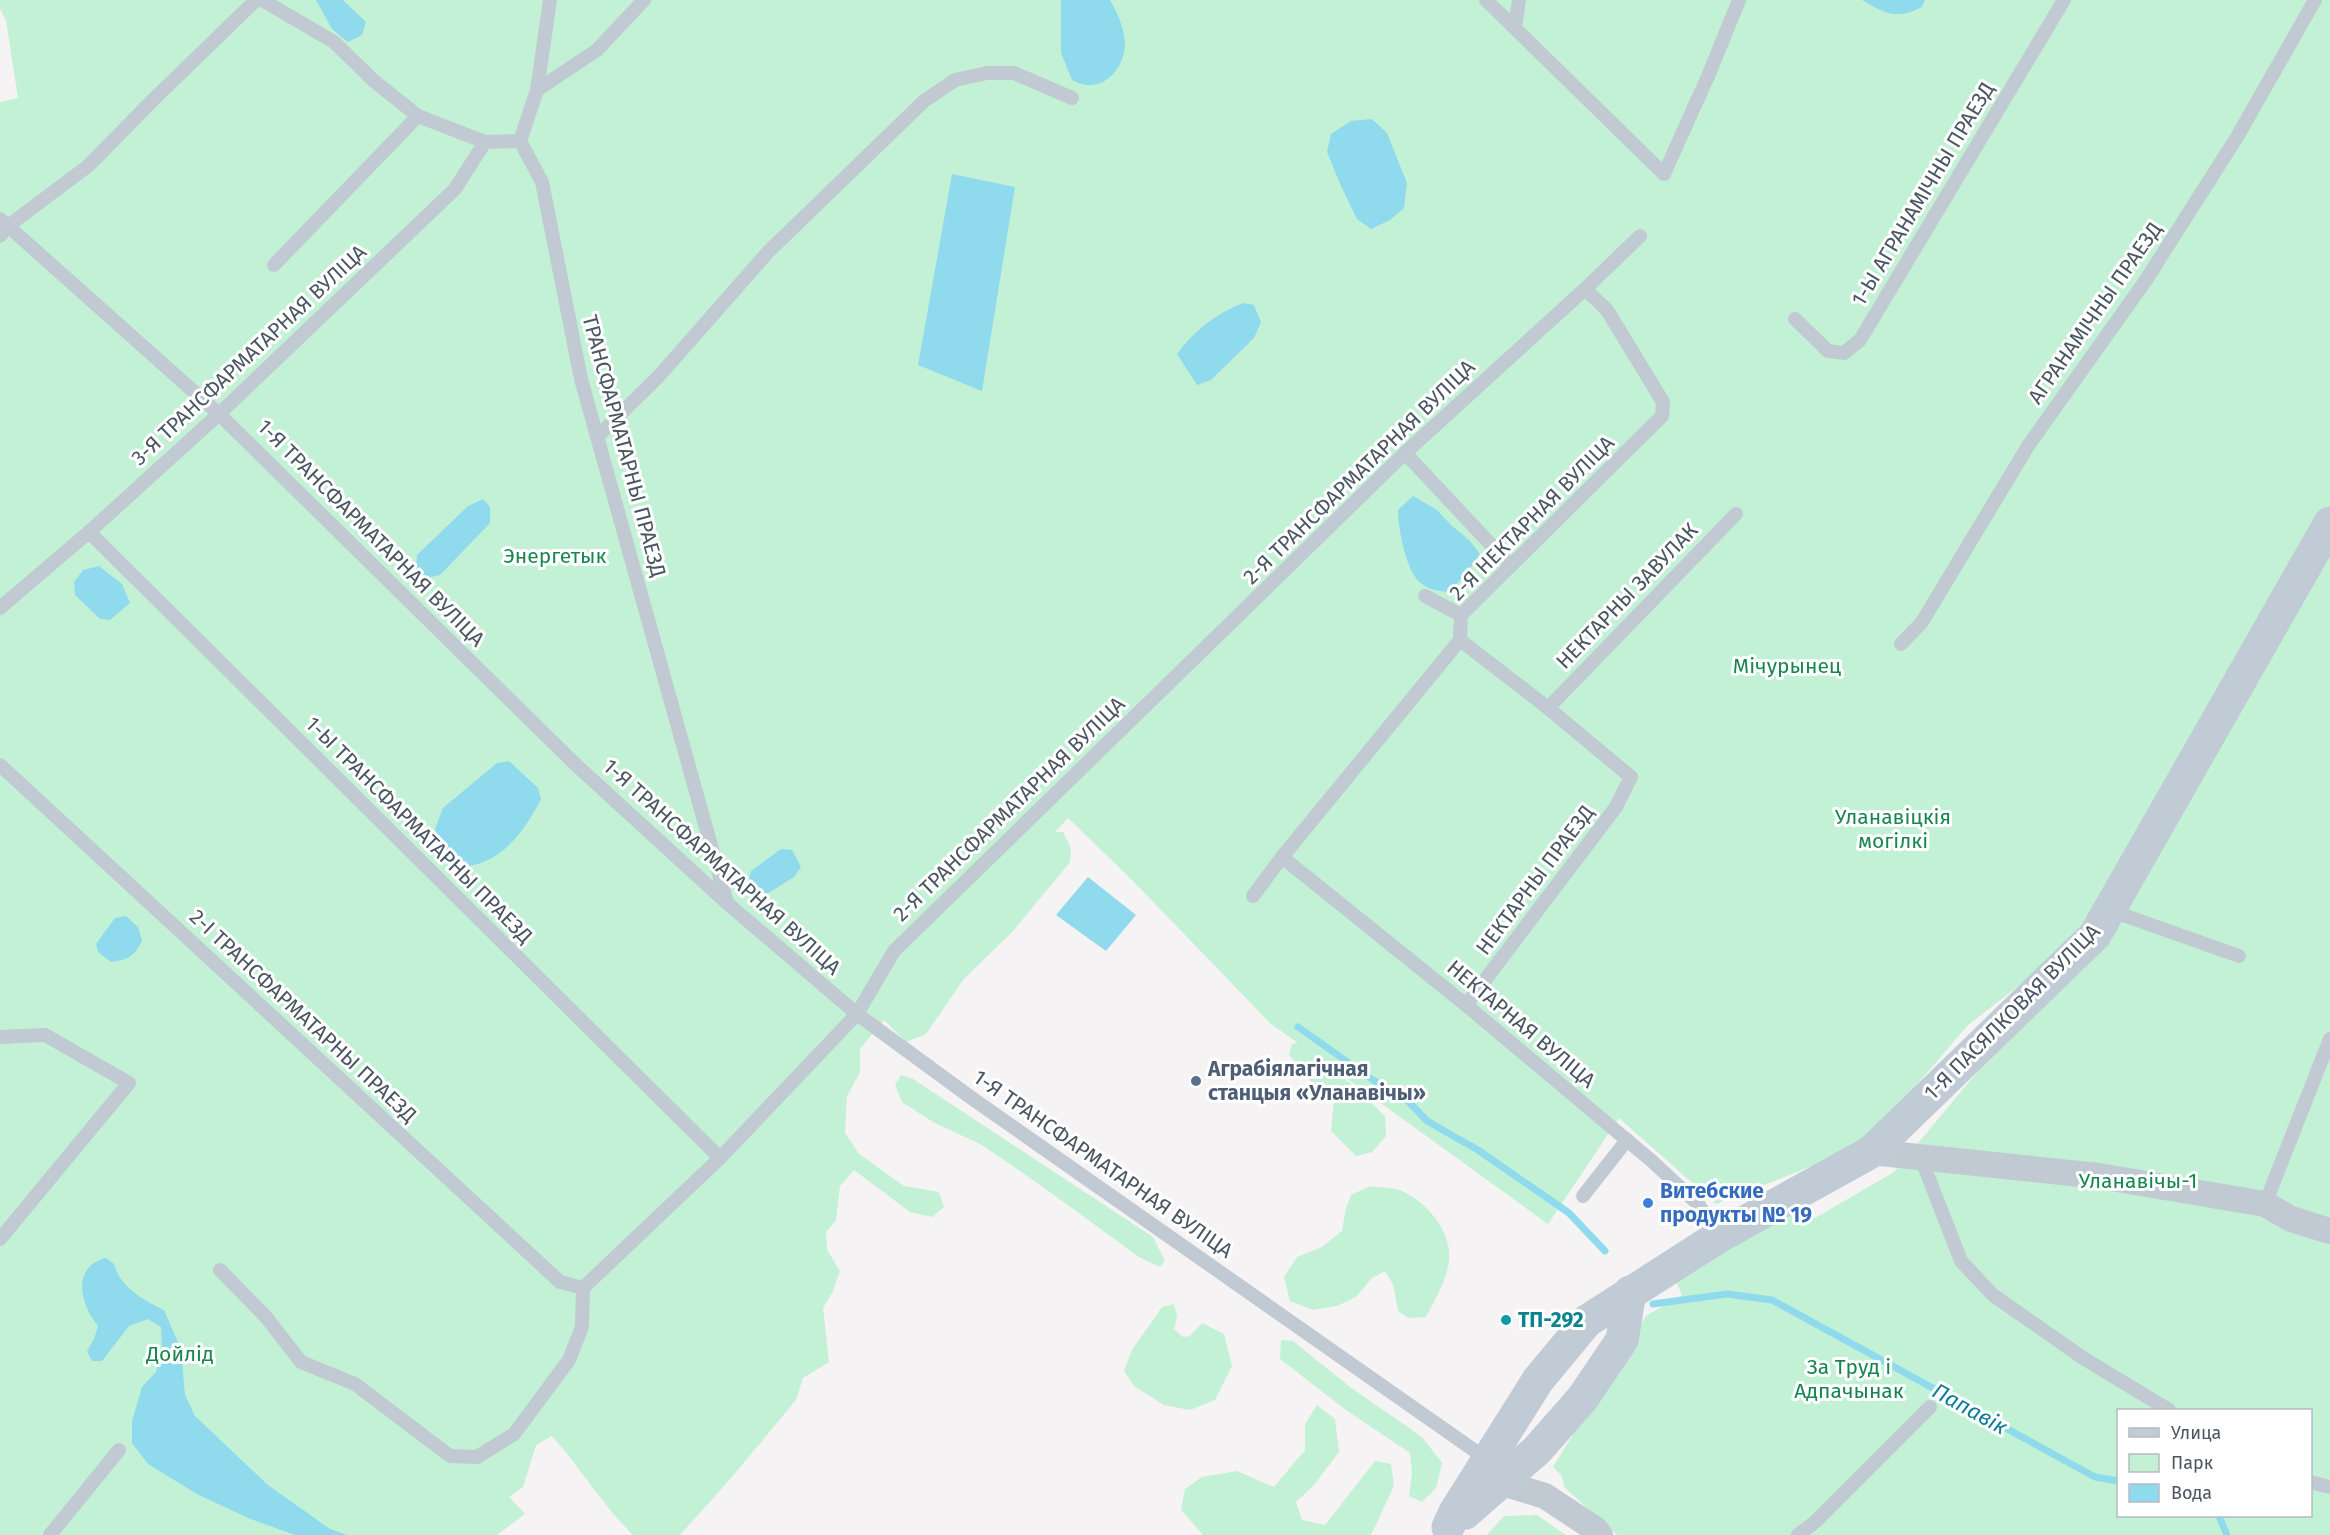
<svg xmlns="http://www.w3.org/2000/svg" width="2330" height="1535" font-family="'Fira Sans',sans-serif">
<rect width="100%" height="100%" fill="#f5f3f3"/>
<g fill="#c3f1d5" fill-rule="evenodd">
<path d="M 0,0 L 2330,0 L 2330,523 L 2088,932 L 1968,1025 L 1865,1145 L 1716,1204 L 1619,1118 L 1548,1224 L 1339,1073 L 1385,1116 L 1386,1136 L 1372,1152 L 1356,1156 L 1331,1131 L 1334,1101 L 1317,1088 L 1289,1055 L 1292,1044 L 1298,1043 L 1271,1024 L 1131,879 L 1068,818 L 1055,832 L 1063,832 L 1071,848 L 1070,862 L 1014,930 L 963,980 L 926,1034 L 906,1042 L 884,1020 L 860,1049 L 860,1072 L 847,1096 L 845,1133 L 859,1154 L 904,1186 L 939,1192 L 944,1207 L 932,1217 L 910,1212 L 854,1170 L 840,1186 L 836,1220 L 826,1232 L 827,1250 L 840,1271 L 833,1291 L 823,1308 L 829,1362 L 803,1378 L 796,1400 L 731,1478 L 680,1535 L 633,1535 C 602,1505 581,1468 552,1436 L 536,1445 L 523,1487 L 509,1497 L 525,1514 L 497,1535 L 0,1535 L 0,102 L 18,98 L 6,20 L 0,9 Z"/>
<path d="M 2330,547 L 2330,1535 L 1617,1535 L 1564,1487 L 1562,1476 L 1553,1467 L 1646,1316 L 1682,1295 L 1675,1279 L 1805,1206 L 1815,1218 L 1894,1172 L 1999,1046 L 2104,944 ZM 2118,1410 L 2310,1410 L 2310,1516 L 2118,1516 Z"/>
<polygon points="901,1075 913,1079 1153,1237 1165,1261 1160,1267 1139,1257 1043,1187 982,1145 933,1122 902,1102 895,1085"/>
<path d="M 1370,1186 C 1380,1188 1393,1187 1402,1191 C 1427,1202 1452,1232 1449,1260 C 1447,1281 1435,1299 1426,1317 L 1408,1318 L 1398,1311 L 1393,1284 L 1385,1271 L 1372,1278 L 1356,1297 L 1337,1306 L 1313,1310 L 1290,1301 L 1284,1277 L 1297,1257 L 1322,1247 L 1342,1231 L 1346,1208 L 1351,1195 Z"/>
<polygon points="1174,1304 1177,1316 1174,1329 1183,1337 1190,1336 1202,1323 1224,1334 1232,1366 1215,1400 1190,1410 1164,1405 1134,1386 1124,1371 1132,1350 1162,1307"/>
<polygon points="1281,1340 1293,1341 1350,1387 1422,1437 1442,1463 1436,1488 1422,1502 1409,1496 1412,1473 1410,1453 1346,1410 1280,1359"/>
<polygon points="1317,1405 1335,1419 1339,1452 1314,1485 1296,1502 1302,1520 1325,1525 1375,1461 1391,1464 1394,1486 1371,1535 1203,1535 1181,1510 1185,1489 1202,1477 1237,1471 1274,1487 1305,1450 1305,1424"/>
<polygon points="1537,1515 1566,1535 1487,1535 1504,1516"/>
</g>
<g fill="#90daee">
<polygon points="316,0 343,0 366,22 362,35 348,42 332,29"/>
<path d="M 1061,0 L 1110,0 C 1118,14 1125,29 1125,46 C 1124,64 1110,85 1090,85 C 1084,86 1077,82 1072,80 L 1061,53 Z"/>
<path d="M 1862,0 L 1925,0 L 1922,7 C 1896,20 1886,14 1862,0 Z"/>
<polygon points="1372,119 1387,133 1407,183 1404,208 1390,220 1371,229 1357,219 1341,186 1327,152 1331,134 1351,121"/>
<polygon points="952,174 1015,187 982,391 918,365"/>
<path d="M 1244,303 L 1254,305 L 1261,322 L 1254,338 L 1211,380 L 1197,385 L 1177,354 C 1195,330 1216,313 1244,303 Z"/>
<path d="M 1413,496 L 1437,510 L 1451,525 L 1469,540 L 1480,554 L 1466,574 L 1449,592 C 1439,591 1430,590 1422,584 C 1406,574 1398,528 1398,510 Z"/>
<polygon points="483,499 490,507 490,523 440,575 427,578 416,569 417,555 468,506"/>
<polygon points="99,566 122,584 130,603 110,620 100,619 75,595 74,582 83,570"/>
<path d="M 509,761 L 538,788 L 541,799 C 523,834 498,868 456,867 L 442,852 L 435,829 L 443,808 L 497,763 Z"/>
<polygon points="781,849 792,850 801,867 794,877 767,894 755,890 749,879 751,871"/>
<polygon points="1088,877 1136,915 1106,951 1056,915"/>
<path d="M 126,916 L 138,927 L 142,940 C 135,956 128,960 111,962 L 98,952 L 96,944 L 115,918 Z"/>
<path d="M 106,1258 L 114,1264 C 120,1287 143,1300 164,1310 L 181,1349 L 185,1395 L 195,1416 L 268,1485 L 330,1529 L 347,1535 L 295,1535 L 248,1518 L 197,1494 L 148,1464 L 132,1443 L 132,1421 L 142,1387 L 156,1372 L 162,1349 L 161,1327 L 148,1319 L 129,1326 L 102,1361 L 92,1361 L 87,1351 L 94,1339 L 98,1326 C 81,1305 70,1267 106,1258 Z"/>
</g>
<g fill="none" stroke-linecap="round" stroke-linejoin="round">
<g stroke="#90daee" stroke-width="7">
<polyline points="1298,1027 1373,1080 1408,1101 1427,1121 1478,1150 1569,1213 1605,1251"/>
<polyline points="1653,1304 1727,1294 1772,1300 2095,1477 2118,1481"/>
<polyline points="2219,1516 2227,1535"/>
</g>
<g stroke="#c1cad2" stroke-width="14">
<polyline points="262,0 334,42 374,81 418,116 485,142"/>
<polyline points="550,0 537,90 520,141 542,182 581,379 727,903"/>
<polyline points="1486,0 1664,174 1709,74 1739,0"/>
<polyline points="1515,28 1519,0"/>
<polyline points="537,90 597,50 644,0"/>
<polyline points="0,219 219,414 574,763 727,903 857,1014 973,1099 1488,1460"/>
<polyline points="0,236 8,226 88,166 154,99 256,0"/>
<polyline points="274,265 418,116"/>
<polyline points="1795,319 1828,351 1844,353 1860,340 2064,0"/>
<polyline points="597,437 659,376 768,252 924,101 955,80 987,73 1014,73 1072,98"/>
<polyline points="1405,453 1511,566"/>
<polyline points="89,532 720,1158"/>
<polyline points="1425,596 1461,615"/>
<polyline points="0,608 89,532 219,414 455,189 485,142 520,141"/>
<polyline points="1460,640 1548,708 1631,777 1616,807 1466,1005"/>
<polyline points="1901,644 1922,622 2028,446 2146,280 2237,137 2315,0"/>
<polyline points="1548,708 1736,514"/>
<polyline points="0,765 560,1282 583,1288"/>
<polyline points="1282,857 1466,1005 1653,1162 1699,1205 1718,1237"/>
<polyline points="1253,896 1282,857 1460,640 1461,615 1662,416 1663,402 1607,310 1585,289"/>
<polyline points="2109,910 2239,956"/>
<polyline points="0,1037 45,1035 129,1083 0,1239"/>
<polyline points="1921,1158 1961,1261 1993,1295 2083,1358 2169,1410"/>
<polyline points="1583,1196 1627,1140"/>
<polyline points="2265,1204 2330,1039"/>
<polyline points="220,1270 266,1317 301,1362 355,1384 450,1456 477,1457 514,1434 569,1360 582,1327 583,1288 720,1158 857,1014 894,951 1405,453 1585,289 1640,236"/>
<polyline points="2310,1482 2330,1487"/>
<polyline points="50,1535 119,1450"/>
<polyline points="1798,1535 1815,1522 1930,1407"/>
</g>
<g stroke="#c1cad2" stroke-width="26">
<polyline points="1871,1152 2099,1176 2265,1204 2291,1219 2330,1231"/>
<polyline points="1503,1483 1545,1496 1595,1529 1600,1535"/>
</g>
<g stroke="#c1cbd6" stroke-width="33">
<polyline points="1465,1513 1537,1450 1582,1399 1622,1340 1630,1292"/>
<polyline points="1448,1527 1455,1512 1538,1380 1587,1321 1718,1237 1871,1152 2095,935 2330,523"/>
</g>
</g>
<circle fill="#5c6f8a" stroke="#fff" stroke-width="2" cx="1196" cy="1081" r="6"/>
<circle fill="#3f7fe0" stroke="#fff" stroke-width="2" cx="1648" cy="1203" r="6"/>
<circle fill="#0f9aa8" stroke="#fff" stroke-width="2" cx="1506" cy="1320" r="6"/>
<g text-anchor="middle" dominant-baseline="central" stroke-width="6" stroke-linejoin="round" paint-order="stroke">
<g font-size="21" fill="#4a5661" stroke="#fff">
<text transform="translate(1923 194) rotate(-59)">1-Ы АГРАНАМІЧНЫ ПРАЕЗД</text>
<text transform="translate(2095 313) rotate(-55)">АГРАНАМІЧНЫ ПРАЕЗД</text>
<text transform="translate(249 355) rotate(-43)">3-Я ТРАНСФАРМАТАРНАЯ ВУЛІЦА</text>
<text transform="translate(624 446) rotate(75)">ТРАНСФАРМАТАРНЫ ПРАЕЗД</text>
<text transform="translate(1359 472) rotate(-44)">2-Я ТРАНСФАРМАТАРНАЯ ВУЛІЦА</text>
<text transform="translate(1532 518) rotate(-45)">2-Я НЕКТАРНАЯ ВУЛІЦА</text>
<text transform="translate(371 533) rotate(45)">1-Я ТРАНСФАРМАТАРНАЯ ВУЛІЦА</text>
<text transform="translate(1627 596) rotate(-46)">НЕКТАРНЫ ЗАВУЛАК</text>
<text transform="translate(1009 809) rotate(-44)">2-Я ТРАНСФАРМАТАРНАЯ ВУЛІЦА</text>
<text transform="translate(419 830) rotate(45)">1-Ы ТРАНСФАРМАТАРНЫ ПРАЕЗД</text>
<text transform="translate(722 867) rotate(42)">1-Я ТРАНСФАРМАТАРНАЯ ВУЛІЦА</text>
<text transform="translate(1535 880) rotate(-53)">НЕКТАРНЫ ПРАЕЗД</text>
<text transform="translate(2012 1012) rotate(-45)">1-Я ПАСЯЛКОВАЯ ВУЛІЦА</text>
<text transform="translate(303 1016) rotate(43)">2-І ТРАНСФАРМАТАРНЫ ПРАЕЗД</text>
<text transform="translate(1521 1024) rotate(40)">НЕКТАРНАЯ ВУЛІЦА</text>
<text transform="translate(1103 1164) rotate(35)">1-Я ТРАНСФАРМАТАРНАЯ ВУЛІЦА</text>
</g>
<g font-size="21" fill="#17864f" stroke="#fff">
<text x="555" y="556">Энергетык</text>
<text x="1787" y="666">Мічурынец</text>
<text x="1893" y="817">Уланавіцкія<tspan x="1893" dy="24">могілкі</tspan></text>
<text x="2138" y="1181">Уланавічы-1</text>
<text x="180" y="1354">Дойлід</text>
<text x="1849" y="1367">За Труд і<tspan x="1849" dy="24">Адпачынак</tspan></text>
</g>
<g font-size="21" font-weight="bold" fill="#4e5e75" stroke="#fff" text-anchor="start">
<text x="1208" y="1069">Аграбіялагічная<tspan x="1208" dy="24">станцыя «Уланавічы»</tspan></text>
</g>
<g font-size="21" font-weight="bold" fill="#366cbe" stroke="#fff" text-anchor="start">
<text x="1660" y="1191">Витебские<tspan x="1660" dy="24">продукты № 19</tspan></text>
</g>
<g font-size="21" font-weight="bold" fill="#0d838f" stroke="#fff" text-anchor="start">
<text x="1518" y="1320">ТП-292</text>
</g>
<g font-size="22" font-style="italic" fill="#0c7c9b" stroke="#fff">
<text transform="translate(1970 1409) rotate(29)">Папавік</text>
</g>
</g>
<rect x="2117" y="1409" width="195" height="108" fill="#ffffff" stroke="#b7bbc0" stroke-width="1.5"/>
<rect x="2129" y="1428" width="30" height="9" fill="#c1cbd6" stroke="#b7bbc0" stroke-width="1.5"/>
<text x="2171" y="1439" font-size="18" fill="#4a5661">Улица</text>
<rect x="2129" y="1454" width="30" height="18" fill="#c3f1d5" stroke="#b7bbc0" stroke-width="1.5"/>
<text x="2171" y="1469" font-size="18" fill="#4a5661">Парк</text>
<rect x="2129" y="1484" width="30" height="18" fill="#90daee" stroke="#b7bbc0" stroke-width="1.5"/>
<text x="2171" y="1499" font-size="18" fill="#4a5661">Вода</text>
</svg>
